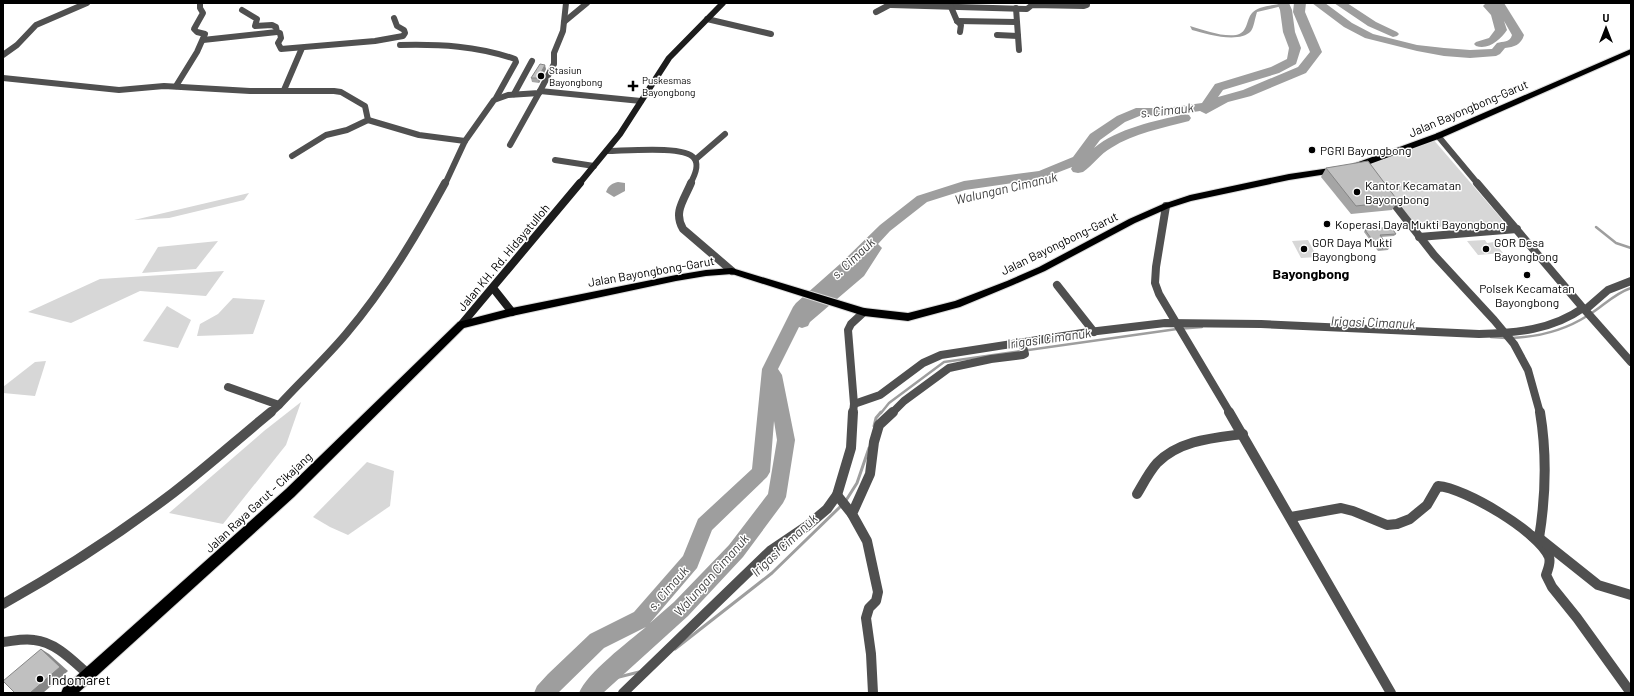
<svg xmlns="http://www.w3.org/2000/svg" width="1634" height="696" font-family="Barlow,sans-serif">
<rect width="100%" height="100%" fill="#fff"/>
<g fill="#d7d7d7">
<polygon points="1432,138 1500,217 1503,222 1501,224 1416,228 1362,163"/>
<polygon points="249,193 244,200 169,218 134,220"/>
<polygon points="1308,240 1317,257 1301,258 1292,241"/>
<polygon points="1485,240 1487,243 1494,242 1503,253 1478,255 1467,241"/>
<polygon points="218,241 196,269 142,273 158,247"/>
<polygon points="224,271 206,296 140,291 71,323 28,312 100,279"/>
<polygon points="233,298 265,300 253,334 197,336 200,324 218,314"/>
<polygon points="167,306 191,320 178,348 143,341"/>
<polygon points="46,361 35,396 3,393 3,387 35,362"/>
<polygon points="301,402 286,445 223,524 169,513 264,431"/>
<polygon points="367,462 394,471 390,506 348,535 330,527 313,517"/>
</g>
<g fill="#9e9e9e">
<path d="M 1282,4 L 1286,10 L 1282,6 L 1257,12 C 1255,18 1254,27 1251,31 C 1239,44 1207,34 1192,30 L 1190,26 C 1204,30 1222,37 1236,35 C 1248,33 1246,20 1252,13 C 1258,6 1273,5 1282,4 Z"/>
<path d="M 618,182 L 625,183 L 625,191 L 614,197 L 606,192 C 608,186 612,183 618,182 Z"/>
</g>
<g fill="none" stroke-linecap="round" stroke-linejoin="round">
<g stroke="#9e9e9e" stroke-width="2.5">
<polyline points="1596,227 1616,243 1631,248"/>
<polyline points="1491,337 1506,338"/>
<path d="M 1511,338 C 1537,337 1565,330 1587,316 C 1603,307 1613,294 1631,288"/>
<polyline points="881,413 889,403 944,362 1177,329 1202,327"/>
</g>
<g stroke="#9e9e9e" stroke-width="3">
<polyline points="874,426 876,418 881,412"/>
<polyline points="845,502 857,483 869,448"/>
<polyline points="675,649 772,573 842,505"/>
<polyline points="599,682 639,672"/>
</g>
<g fill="#9e9e9e" fill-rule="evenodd">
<path d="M 1277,3 L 1289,3 L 1292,10 L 1295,32 L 1301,48 L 1296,64 L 1279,73 L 1223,90 L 1218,97 L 1243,90 L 1298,67 L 1310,52 L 1293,12 L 1294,3 L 1306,3 L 1305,12 L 1322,52 L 1306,73 L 1251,96 L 1228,102 L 1206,114 L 1200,111 L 1166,116 L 1142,115 L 1125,122 L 1100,140 L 1094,148 C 1118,128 1155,121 1185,114 L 1189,115 L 1191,118 L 1189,121 C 1163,128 1134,133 1111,148 C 1100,154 1093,165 1083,172 L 1078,173 L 1073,172 L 1071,169 L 1072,167 L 1041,179 L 965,190 L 927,202 L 890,231 L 878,244 L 882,248 L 864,276 L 810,322 L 808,326 L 802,328 L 799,327 L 778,369 L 782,375 L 795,440 L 786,497 L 783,503 L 743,557 L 688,616 L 603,693 L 579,693 C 587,673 628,642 646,627 L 604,648 L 558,693 L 534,693 L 537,686 L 548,674 L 590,634 L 634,612 L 683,556 L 698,519 L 752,469 L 762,369 L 793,307 L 796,303 L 840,264 L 880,225 L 917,196 L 964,181 L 1039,171 L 1073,157 L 1090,134 L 1117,116 L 1136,108 L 1166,108 L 1202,103 L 1215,84 L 1271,67 L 1287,59 L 1289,48 L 1283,32 L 1280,10 ZM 774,421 L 777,440 L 768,494 L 729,545 L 674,602 L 650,623 L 697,568 L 712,530 L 767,477 L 770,472 Z"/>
<path d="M 1312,3 L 1325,3 L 1352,23 L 1373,34 L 1417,45 L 1444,48 L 1470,50 L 1492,49 L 1497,43 C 1503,41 1510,43 1512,35 L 1504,21 L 1507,30 C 1500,40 1489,50 1476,46 L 1474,44 L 1476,42 L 1489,38 L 1495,30 L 1491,15 L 1483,6 L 1485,4 L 1504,3 L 1524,35 C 1521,45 1514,47 1505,48 L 1500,54 L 1496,56 L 1470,58 L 1444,56 L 1417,51 L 1365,38 L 1344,27 Z"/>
<polygon points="1334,3 1347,3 1376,22 1397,32 1399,34 1397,36 1393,37 1368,26"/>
</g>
<g stroke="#dbdbdb" stroke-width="2">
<g id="primary">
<polygon points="1631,49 1631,54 1441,138 1359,168 1356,169 1352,166 1353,164 1435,134"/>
<polygon points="1337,167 1341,170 1340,172 1289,180 1191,201 1169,208 1135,223 1045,271 1013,285 960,307 908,321 864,316 732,274 706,276 676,281 512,316 464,328 294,497 78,693 61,693 63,688 286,489 458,322 512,308 676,275 706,270 732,268 864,308 908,313 955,301 1007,281 1039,267 1129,219 1163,204 1190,195 1289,174"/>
</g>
</g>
<g stroke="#505050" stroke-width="6">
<polyline points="891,5 1027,9 1032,5 1084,6 1087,5 1087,3"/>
<polyline points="951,7 957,21 961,25 960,32"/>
<polyline points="1016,8 1019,50"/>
<polyline points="242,10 257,19 255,26 272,25 276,27 277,32 280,33 281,38 278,43 281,49 375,41 403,36 405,33 404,30 397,26 394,18"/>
<polyline points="876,12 893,3"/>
<polyline points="707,19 771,34"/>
<polyline points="957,21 1016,22"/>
<polyline points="564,22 587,3"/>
<polyline points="997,35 1018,36"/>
<polyline points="203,40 277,32"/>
<path d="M 400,45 C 440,44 477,46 515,59 L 516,62 L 496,98"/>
<polyline points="3,55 17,45 36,25 87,3"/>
<polyline points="3,78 119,90 164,86 250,91 334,91 341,92 365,106 368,120 347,130 326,135 292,156"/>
<polyline points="176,86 197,52 205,34 197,32 194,29 203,13 200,8 200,3"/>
<polyline points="284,90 302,48"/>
<polyline points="540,91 641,101"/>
<polyline points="514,94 532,61"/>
<polyline points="368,120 419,135 465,141"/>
<polyline points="1438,136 1478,184"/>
<polyline points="510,145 539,93"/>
<path d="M 607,151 C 624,151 685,145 694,158 C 700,165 694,177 690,184"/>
<polyline points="696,159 725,134"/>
<polyline points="555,160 594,166"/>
<polyline points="445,184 465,141 494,100 508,95 539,93 554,64 554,53 563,31 566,3"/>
</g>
<g stroke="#505050" stroke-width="8">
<path d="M 691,183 C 684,200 673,212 683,229 L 732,271"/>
<polyline points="1388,196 1434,255 1494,320 1514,344 1528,370 1540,413"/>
<polyline points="1419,237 1517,229"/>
<polyline points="1057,285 1094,332"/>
<polyline points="1583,308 1585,310 1608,290 1631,281"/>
<polyline points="1585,310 1631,362"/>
<polyline points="228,387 279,405"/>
<polyline points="854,404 848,330 851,324 864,312"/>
<path d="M 270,413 L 279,405 C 301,381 325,359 346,334 C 385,288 416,236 445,183"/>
<path d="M 853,413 L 854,404 L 880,395 L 923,363 L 941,355 L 1089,332 L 1165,323 L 1261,324 L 1479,334 C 1516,333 1552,330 1583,308 L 1477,183"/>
<polyline points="892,413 904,401 949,368 991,359 1023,355 1025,354 1022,343"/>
</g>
<g stroke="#505050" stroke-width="10">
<path d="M 1137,494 C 1143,484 1149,472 1157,463 C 1180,440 1213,438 1243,434"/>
<polyline points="837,495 852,514"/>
<path d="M 1291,517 L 1341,508 L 1353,511 L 1387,525 L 1397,524 L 1410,519 L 1427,505 L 1438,486 C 1465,488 1539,532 1549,557 C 1551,563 1548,569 1546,575 L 1552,587 L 1577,618 L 1631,693"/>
<path d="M 1532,536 L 1539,538 C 1546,495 1547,454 1540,412"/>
<polyline points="1539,538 1598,585 1631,595"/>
<path d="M 3,604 C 62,571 119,534 173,493 C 207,467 238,439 271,412"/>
<path d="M 3,642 C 13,641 24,638 34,640 C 56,642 74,662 89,675"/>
<polyline points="623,693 770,551 807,526 827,509 837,495 851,448 853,412"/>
<polyline points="873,693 871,654 866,618 869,608 876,601 878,592 867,541 852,514 870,474 874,442 879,425 893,412"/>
</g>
<polyline stroke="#505050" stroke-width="8" points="1166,206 1156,267 1155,283 1159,294 1230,413"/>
<polyline stroke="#505050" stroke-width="10" points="1229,412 1391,693"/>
<polyline stroke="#1d1d1d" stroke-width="6" points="579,184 620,134 669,58 723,3"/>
<g stroke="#1d1d1d" stroke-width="8">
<polyline points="493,288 512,312"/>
<polyline points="461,325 580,183"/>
</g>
<use href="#primary" fill="#000" fill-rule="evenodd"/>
</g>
<g fill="#a5a5a5">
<polygon points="546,69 539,83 532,82 531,78"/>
<polygon points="1326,168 1398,201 1392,210 1351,214 1321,177"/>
<polygon points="1365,230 1396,234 1394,236 1381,237 1389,248 1388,250 1378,251 1364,232"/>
</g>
<g fill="#868686">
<polygon points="545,65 546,69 539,83 538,78"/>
<polygon points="41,649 49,654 68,671 43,693 30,693"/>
</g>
<g fill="#c0c0c0" stroke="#868686">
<polygon points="540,64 545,65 538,78 531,78"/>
<polygon points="1368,161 1398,201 1356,206 1326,168"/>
<polygon points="1391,227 1396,234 1380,235 1389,248 1379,249 1365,230"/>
<polygon points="41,649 60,667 30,693 15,693 3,681"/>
</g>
<g fill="#000" stroke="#fff" stroke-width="1.5">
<circle cx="541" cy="76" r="4"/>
<path d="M631 80h4v4h4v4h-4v4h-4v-4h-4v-4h4z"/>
<circle cx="1312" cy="150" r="4"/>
<circle cx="1357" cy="192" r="4"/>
<circle cx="1327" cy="224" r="4"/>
<circle cx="1304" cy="249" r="4"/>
<circle cx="1486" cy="249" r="4"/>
<circle cx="1527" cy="275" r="4"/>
<circle cx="40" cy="679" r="4"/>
</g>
<g text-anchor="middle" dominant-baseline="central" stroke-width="3" stroke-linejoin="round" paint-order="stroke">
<g font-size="10" fill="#000" stroke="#fff" text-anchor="start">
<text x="549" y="70">Stasiun<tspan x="549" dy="12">Bayongbong</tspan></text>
<text x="642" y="80">Puskesmas<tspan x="642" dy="12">Bayongbong</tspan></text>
</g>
<g font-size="12" fill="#000" stroke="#fff">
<text transform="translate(1468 108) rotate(-23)">Jalan Bayongbong-Garut</text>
<text transform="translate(1059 243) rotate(-26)">Jalan Bayongbong-Garut</text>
<text transform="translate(503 257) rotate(-50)">Jalan KH. Rd. Hidayatulloh</text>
<text transform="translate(651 271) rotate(-10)">Jalan Bayongbong-Garut</text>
<text transform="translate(258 502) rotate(-43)">Jalan Raya Garut - Cikajang</text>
</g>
<g font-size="12" fill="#000" stroke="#fff" text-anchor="start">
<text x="1320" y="150">PGRI Bayongbong</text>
<text x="1365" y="185">Kantor Kecamatan<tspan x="1365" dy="14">Bayongbong</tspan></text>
<text x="1335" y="224">Koperasi Daya Mukti Bayongbong</text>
<text x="1312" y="242">GOR Daya Mukti<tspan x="1312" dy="14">Bayongbong</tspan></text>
<text x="1494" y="242">GOR Desa<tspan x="1494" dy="14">Bayongbong</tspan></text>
<text x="1527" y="288" text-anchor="middle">Polsek Kecamatan<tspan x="1527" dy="14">Bayongbong</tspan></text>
</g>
<g font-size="13" font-style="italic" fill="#3f3f3f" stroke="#fff">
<text transform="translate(1167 110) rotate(-6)">s. Cimauk</text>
<text transform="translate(1006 188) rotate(-13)">Walungan Cimanuk</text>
<text transform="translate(853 258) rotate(-43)">s. Cimauk</text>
<text transform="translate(1373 322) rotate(2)">Irigasi Cimanuk</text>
<text transform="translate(1049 338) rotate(-8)">Irigasi Cimanuk</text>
<text transform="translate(784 545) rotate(-43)">Irigasi Cimanuk</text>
<text transform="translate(711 575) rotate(-48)">Walungan Cimanuk</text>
<text transform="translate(668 588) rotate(-49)">s. Cimauk</text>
</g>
<g font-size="14" font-weight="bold" fill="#000" stroke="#fff">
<text x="1311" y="273">Bayongbong</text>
</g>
<g font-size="14" fill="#000" stroke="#fff" text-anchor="start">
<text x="48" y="679">Indomaret</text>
</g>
</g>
<rect width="1634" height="696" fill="none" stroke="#000000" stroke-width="8"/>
<g transform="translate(1606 28)" stroke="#ffffff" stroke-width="3" paint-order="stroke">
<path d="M0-3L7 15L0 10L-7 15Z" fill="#000000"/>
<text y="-6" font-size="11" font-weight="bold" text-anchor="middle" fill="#000000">U</text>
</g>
</svg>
